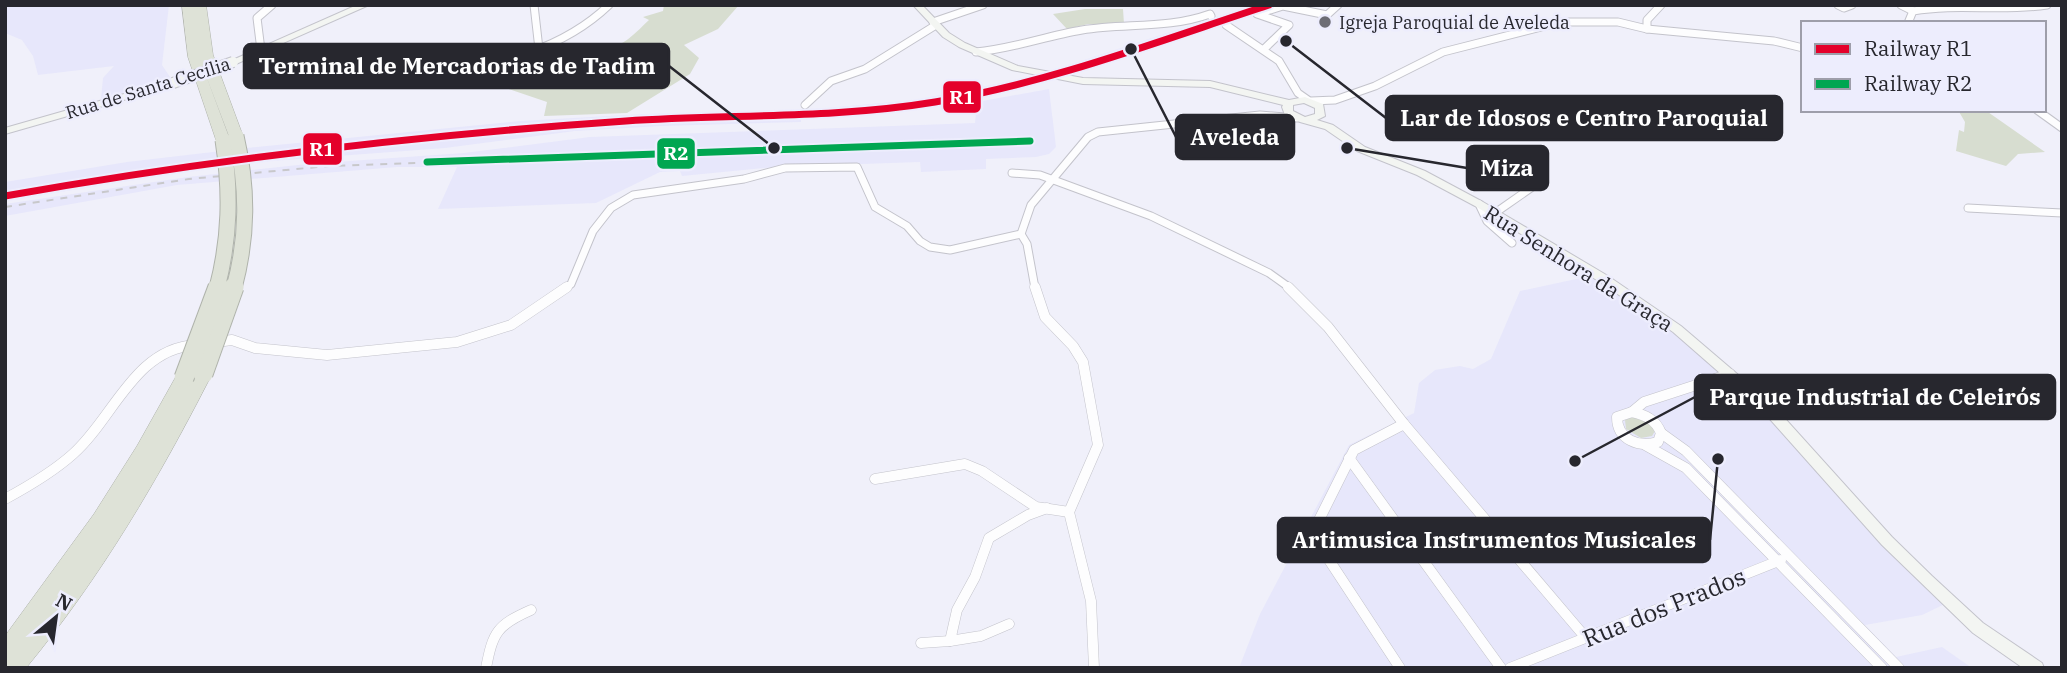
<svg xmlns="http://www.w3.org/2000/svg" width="2067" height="673" font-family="'IBM Plex Serif',serif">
<rect width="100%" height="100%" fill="#f0f0fa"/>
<g fill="#e7e7fb">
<polygon points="5,5 169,5 162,65 172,80 101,99 103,78 114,66 38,75 33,56 22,40 5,33"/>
<polygon points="1253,5 1275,5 1033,84 929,106 863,115 801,119 801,122 661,126 575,131 445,148 232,164 5,201 5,182 127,162 247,148 520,121 645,114 794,111 915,100 1032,77"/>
<polygon points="1049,89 1056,147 1049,154 1036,157 986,159 986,169 921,172 920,162 775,167 682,176 680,171 660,172 596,203 438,209 457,167 397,167 177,185 5,216 5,204 188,177 307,164 464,153 590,137 975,123 977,102"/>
<polygon points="1590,276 1656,316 1761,408 1945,604 1922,615 1865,625 1896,657 1942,647 1972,668 1239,668 1260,614 1349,445 1414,413 1419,383 1435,370 1460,366 1473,369 1491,359 1520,291"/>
</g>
<g fill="#d7ddd0">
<path d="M 664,5 L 739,5 L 718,29 L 684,45 L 699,58 L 690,74 L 627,113 L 544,116 L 547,102 L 503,87 L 493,79 C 516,70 538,51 561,45 C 570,43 580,46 588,47 C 619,52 628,40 649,20 L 643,17 L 663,11 Z"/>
<polygon points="1085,9 1123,9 1124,24 1088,24 1067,29 1053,14"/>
<polygon points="1958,110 1985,110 2045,152 2018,154 2006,166 1956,151 1959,130 1964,132 1965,122"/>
<polygon points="1634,416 1650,422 1655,431 1652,436 1641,438 1626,429 1625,420"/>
</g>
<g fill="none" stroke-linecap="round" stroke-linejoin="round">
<g stroke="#c3c3cb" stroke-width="9">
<g id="street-far1">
<polyline points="534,5 539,49"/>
<polyline points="1838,5 1844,8 1852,5"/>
<polyline points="1901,5 1913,11"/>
<polyline points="933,22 983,5"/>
<path d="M 1908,23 L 1913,11 C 1958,3 2002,12 2047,5"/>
<polyline points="1226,25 1279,61 1298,93 1308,100"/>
<polyline points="1647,29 1647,20 1661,5"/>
<polyline points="1264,49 1289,25 1257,14 1283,6 1327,15 1338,5"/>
<polyline points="261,50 257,18 272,5"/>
<path d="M 976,52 C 1012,49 1046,36 1082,30 C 1125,23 1168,29 1210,14 L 1211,16"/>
<path d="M 433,76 C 498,63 560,52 609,5"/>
<polyline points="484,78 524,59"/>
<polyline points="1311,101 1335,100 1375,86 1443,52 1561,22 1618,22 1647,29 1774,41 1803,48"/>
<polyline points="805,105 831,81 865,69 936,25"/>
<polyline points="2037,110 2062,128"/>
<polyline points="1012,173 1040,175 1151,216 1269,273 1290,288"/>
<polyline points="1479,204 1487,221 1512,243"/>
<polyline points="1968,208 2062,213"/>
<polyline points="1495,213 1538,183"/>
<polyline points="565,288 571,284 593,231 611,208 633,195 744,179 785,168 857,167 875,207 907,226 920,241 930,247 950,250 1021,234"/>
<polyline points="1035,288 1027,244 1021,234 1031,205 1088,137 1098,132 1260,115 1297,118"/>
</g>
</g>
<g stroke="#c3c3cb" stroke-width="11">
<g id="street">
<polyline points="1035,287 1045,317 1073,346 1083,362 1098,445 1069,512 1091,601 1094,668"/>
<polyline points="1288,287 1328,327 1404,424 1586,638"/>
<polyline points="216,342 232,340 255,348 327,355 457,342 511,325 567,287"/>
<path d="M 1632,412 C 1646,415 1656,420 1661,433 L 1658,442 C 1639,448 1617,440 1617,417 Z"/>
<polyline points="1632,412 1644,402 1730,374"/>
<polyline points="1661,433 1686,451 1899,668"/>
<polyline points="1645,445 1686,468 1882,668"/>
<polyline points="1349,458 1501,668"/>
<polyline points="875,479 965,464 982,471 1036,507 1069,512"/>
<path d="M 5,499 C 29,486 53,472 73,454 C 113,419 134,349 195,345"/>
<polyline points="1009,624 981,636 950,641 957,610 975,577 989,538 1028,515 1047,508"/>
<polyline points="921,643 950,641"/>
<path d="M 486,668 C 493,632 497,625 531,610"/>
<polyline points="1400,668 1312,534 1354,450 1404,424"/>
<polyline points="1510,668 1781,560"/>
</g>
</g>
<g stroke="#c3c3cb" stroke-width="2">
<g id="secondary">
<polygon points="357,5 369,5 236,64 233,65 228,62"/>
<path d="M 913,5 L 922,5 L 949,33 L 965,43 L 1018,66 L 1083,78 L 1210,81 L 1289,100 L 1305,97 L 1323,104 L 1325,116 L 1317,120 L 1333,125 L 1365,147 L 1425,171 L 1483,202 L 1608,276 L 1681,326 L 1770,402 L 1892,537 L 1932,576 L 1983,623 L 2042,663 L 2044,668 L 2023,668 L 1973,633 L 1882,545 L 1760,408 L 1673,332 L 1600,282 L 1475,206 L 1417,175 L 1357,151 L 1325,129 L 1300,122 L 1285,115 L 1282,107 L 1283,105 L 1210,87 L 1083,84 L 1012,70 L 959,47 L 943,37 ZM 1304,103 L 1315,108 L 1315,114 L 1305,117 L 1293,111 L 1293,105 Z"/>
<polygon points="173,80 176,81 176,85 5,134 5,128"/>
</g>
</g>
<g stroke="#afb3ab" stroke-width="1">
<g id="highway">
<polygon points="182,5 206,5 213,55 243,136 241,139 236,140 229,136 205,73 230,140 223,144 216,140 188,57"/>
<path d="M 203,367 L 209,369 L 212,374 C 159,478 101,577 26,668 L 5,668 L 5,636 L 94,514 L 137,446 L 178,373 L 184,371 L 192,377 L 197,369 Z"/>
</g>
</g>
<use href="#street-far1" stroke="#fdfdfe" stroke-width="7"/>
<use href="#street" stroke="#fdfdfe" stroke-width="10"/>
<use href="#secondary" fill="#f3f5f2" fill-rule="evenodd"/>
<use href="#highway" fill="#dee2d7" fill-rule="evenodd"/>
<polyline stroke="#c8c8cb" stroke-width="2" stroke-dasharray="7 7" stroke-linecap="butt" points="5,207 189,179 329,166 1030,141"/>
<g stroke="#c3c3cb" stroke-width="12" stroke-linecap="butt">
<polyline id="secondary-bridge" points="173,83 233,62"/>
</g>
<g stroke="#afb3ab" stroke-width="17" stroke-linecap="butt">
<g id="highway-bridge-far1">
<path d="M 217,288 C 230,238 231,192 223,140"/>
<path d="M 234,288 C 248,236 248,188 236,136"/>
</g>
</g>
<g stroke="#afb3ab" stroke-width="21" stroke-linecap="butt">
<g id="highway-bridge">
<polyline points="203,374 234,287"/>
<polyline points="184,378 218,287"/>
</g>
</g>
<use href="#secondary-bridge" stroke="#f3f5f2" stroke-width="10"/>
<use href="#highway-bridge-far1" stroke="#dee2d7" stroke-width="15"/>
<use href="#highway-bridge" stroke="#dee2d7" stroke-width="19"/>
<g stroke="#ededfd" stroke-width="11">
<path id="rail-1" d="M 5,196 C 210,160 418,135 626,121 C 729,114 833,119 935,102 C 1049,83 1159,41 1269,5"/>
</g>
<g stroke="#ededfd" stroke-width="11">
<polyline id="rail-2" points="427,162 1030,141"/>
</g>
<use href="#rail-1" stroke="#e4002b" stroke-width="7"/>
<use href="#rail-2" stroke="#00a651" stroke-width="7"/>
</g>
<circle fill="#6d6d75" stroke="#ededfd" stroke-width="2.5" cx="1325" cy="22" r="7"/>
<g text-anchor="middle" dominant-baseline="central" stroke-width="5" stroke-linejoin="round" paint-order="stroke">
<g font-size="18" fill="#27272e" stroke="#ededfd" text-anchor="start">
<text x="1339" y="22">Igreja Paroquial de Aveleda</text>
</g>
<g font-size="18" fill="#27272e" stroke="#ededfd">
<text transform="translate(148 88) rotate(-17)">Rua de Santa Cecília</text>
</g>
<g font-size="21" fill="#27272e" stroke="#ededfd">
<text transform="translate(1579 268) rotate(32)">Rua Senhora da Graça</text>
</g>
<g font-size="24" fill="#27272e" stroke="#ededfd">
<text transform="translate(1664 607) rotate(-22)">Rua dos Prados</text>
</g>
</g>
<path fill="none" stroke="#27272e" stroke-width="2.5" d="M774 148L669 66M1286 41L1386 118M1131 49L1176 137M1347 148L1467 168M1575 461L1695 397M1718 459L1710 540"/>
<g fill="#27272e" stroke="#ededfd" stroke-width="2.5">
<circle cx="774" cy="148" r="7"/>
<circle cx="1286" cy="41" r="7"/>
<circle cx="1131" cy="49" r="7"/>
<circle cx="1347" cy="148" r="7"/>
<circle cx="1575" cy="461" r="7"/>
<circle cx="1718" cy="459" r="7"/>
</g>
<g fill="#27272e" stroke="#27272e" stroke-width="2.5">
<rect x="244" y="44" width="425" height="44" rx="7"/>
<rect x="1386" y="96" width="396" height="44" rx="7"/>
<rect x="1176" y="115" width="118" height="44" rx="7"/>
<rect x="1467" y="146" width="81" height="44" rx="7"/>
<rect x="1695" y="375" width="360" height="44" rx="7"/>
<rect x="1278" y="518" width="432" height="44" rx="7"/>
</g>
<g font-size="23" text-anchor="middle" font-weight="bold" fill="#fff">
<text x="457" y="74">Terminal de Mercadorias de Tadim</text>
<text x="1584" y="126">Lar de Idosos e Centro Paroquial</text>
<text x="1235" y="145">Aveleda</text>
<text x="1507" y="176">Miza</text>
<text x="1875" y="405">Parque Industrial de Celeirós</text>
<text x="1494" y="548">Artimusica Instrumentos Musicales</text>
</g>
<g stroke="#ededfd" stroke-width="2.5">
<rect x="942" y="80" width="40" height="34" rx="7" fill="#e4002b"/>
<rect x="302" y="132" width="41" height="34" rx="7" fill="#e4002b"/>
<rect x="656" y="137" width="40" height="33" rx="7" fill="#00a651"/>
</g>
<g font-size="19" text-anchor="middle" font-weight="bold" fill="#fff">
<text x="962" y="104">R1</text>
<text x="322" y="156">R1</text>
<text x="676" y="160">R2</text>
</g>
<rect width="2067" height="673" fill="none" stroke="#27272e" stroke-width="14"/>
<rect x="1801" y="21" width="245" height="91" fill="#ededfd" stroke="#9e9eaa" stroke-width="2"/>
<rect x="1815" y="44" width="35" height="10" fill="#e4002b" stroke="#9e9eaa" stroke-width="2"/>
<text x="1864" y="56" font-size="21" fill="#27272e">Railway R1</text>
<rect x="1815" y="79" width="35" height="10" fill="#00a651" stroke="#9e9eaa" stroke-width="2"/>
<text x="1864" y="91" font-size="21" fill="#27272e">Railway R2</text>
<g transform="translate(56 617) rotate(29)" stroke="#ededfd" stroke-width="5" paint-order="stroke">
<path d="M0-5L12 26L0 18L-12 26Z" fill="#27272e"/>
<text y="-10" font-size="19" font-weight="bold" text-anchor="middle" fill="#27272e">N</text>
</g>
</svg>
